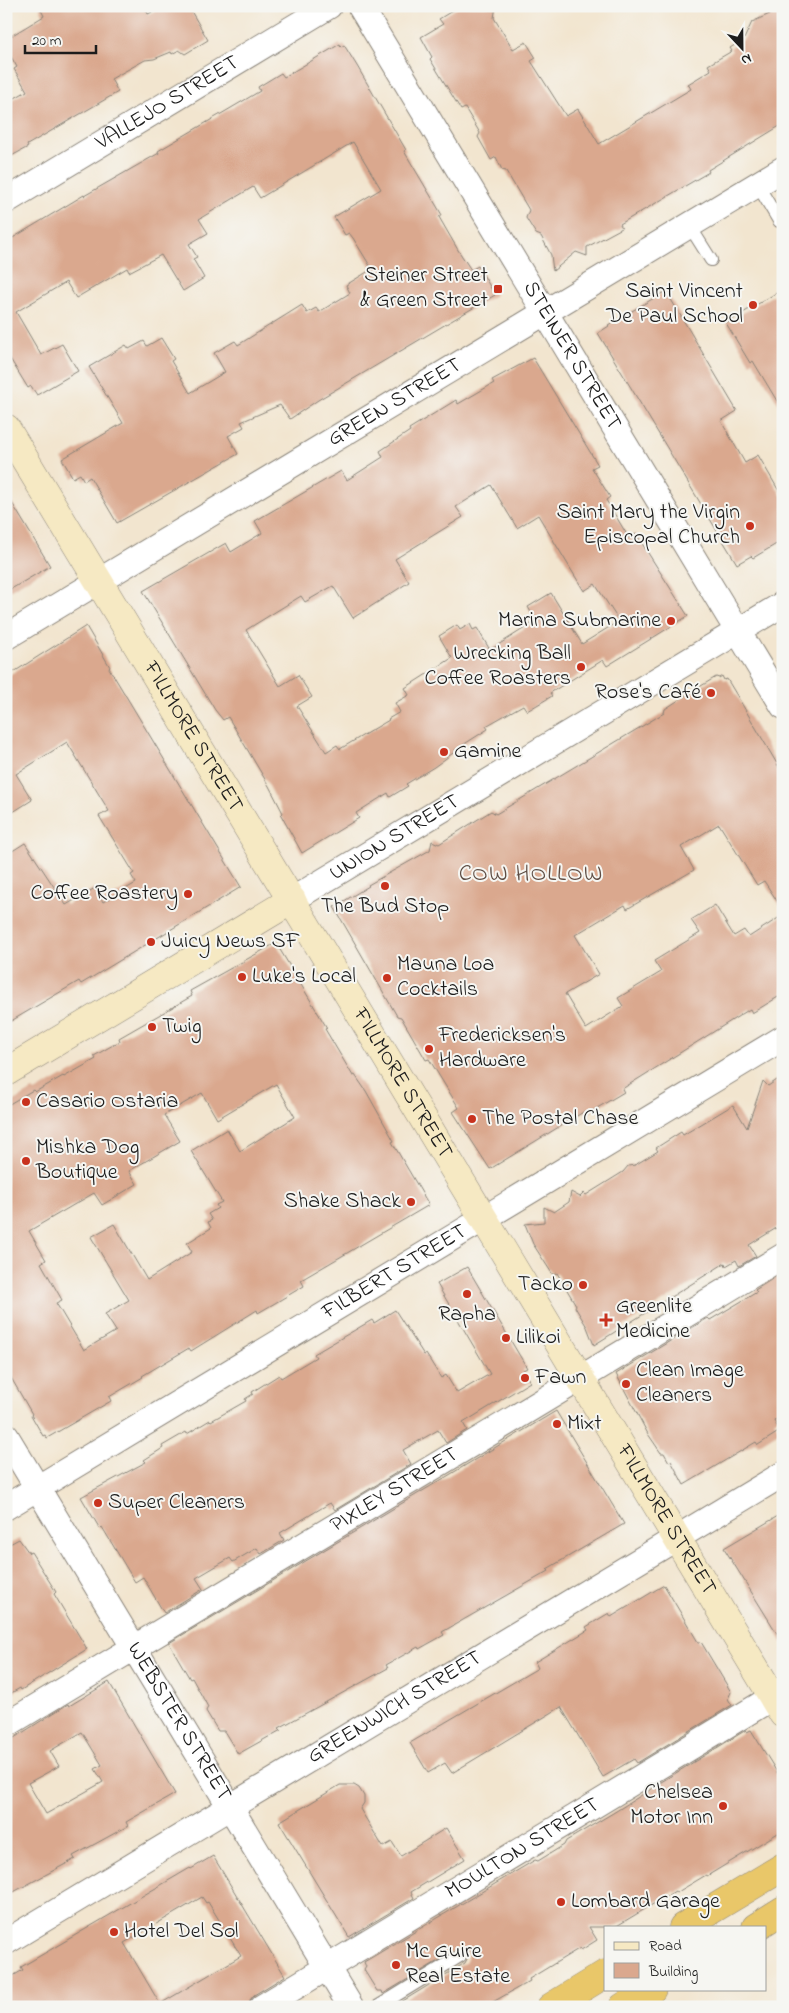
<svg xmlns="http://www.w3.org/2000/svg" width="789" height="2013" font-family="'Indie Flower',sans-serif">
<rect width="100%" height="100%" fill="#f6f6f2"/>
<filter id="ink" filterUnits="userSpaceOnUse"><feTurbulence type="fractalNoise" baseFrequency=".02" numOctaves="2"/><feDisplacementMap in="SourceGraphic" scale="10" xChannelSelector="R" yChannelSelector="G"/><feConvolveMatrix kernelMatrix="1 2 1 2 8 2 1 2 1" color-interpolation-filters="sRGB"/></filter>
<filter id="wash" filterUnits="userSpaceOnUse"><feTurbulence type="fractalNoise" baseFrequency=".0096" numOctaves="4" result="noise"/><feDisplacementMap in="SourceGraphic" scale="20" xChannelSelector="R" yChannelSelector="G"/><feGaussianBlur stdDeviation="1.12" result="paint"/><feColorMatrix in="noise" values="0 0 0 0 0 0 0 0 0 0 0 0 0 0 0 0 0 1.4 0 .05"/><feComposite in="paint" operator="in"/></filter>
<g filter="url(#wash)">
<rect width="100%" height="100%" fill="#f2e5cf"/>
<g id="blocks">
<g fill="#daa88e" fill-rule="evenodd">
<polygon points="39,6 144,6 148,14 162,7 165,12 174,6 188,6 208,40 185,54 179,50 172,54 171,52 154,59 145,60 111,79 118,92 27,145 28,147 6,159 6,103 27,91 14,69 17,67 6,48 6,39 44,16"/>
<polygon points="460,6 496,6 494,18 513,49 526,42 536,58 531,61 566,116 578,109 599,144 691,89 688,84 711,70 708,65 732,51 730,48 744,39 752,22 774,12 783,17 783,124 708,170 709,172 620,224 622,228 587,247 587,256 576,252 553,271 551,255 541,236 536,234 526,218 529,210 506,171 502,170 496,157 491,160 478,137 480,133 465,108 461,110 430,59 432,57 421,37 443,24 439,19"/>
<polygon points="340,44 341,47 344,45 357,66 406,150 404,151 442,215 439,217 458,250 471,270 478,266 495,295 318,400 290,419 280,405 241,422 244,427 228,436 238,454 117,523 90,477 84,481 80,474 73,478 62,459 123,423 89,367 126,345 129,349 144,341 147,346 161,338 174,359 171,361 190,393 225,372 214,353 235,341 238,345 302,305 307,313 316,308 319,312 350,293 346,285 372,269 353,238 349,233 345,235 334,217 381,189 353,142 260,198 253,187 199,219 208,233 189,244 197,257 193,259 204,278 183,291 161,255 129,272 127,268 76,298 66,282 16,312 41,355 62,344 78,371 37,395 31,386 28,388 6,352 6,242 84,195 84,196 159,153 158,151 260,91 258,87 281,73 284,77"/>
<polygon points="783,289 783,411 753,361 750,363 726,323"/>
<polygon points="666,291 737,411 721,421 745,463 758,455 783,498 783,540 753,558 751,556 737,564 598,333 609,326 608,325"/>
<path d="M 533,358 L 598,465 L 592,468 L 610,497 L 606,500 L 629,538 L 636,534 L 688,616 L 607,666 L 603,660 L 550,693 L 552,696 L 527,711 L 523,705 L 486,726 L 488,729 L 455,750 L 456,751 L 434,767 L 406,784 L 408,786 L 390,797 L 388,793 L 356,813 L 359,818 L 302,853 L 281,815 L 283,813 L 269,786 L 228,717 L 223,720 L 215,710 L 143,591 L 226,543 L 231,552 L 262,533 L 255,521 L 341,471 L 347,480 L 383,457 L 380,451 L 410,431 L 409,429 L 456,400 L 458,404 L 494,383 L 492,380 ZM 491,485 L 517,528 L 538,515 L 584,591 L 595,584 L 619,621 L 582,644 L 551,593 L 528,607 L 536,621 L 490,650 L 477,628 L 473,630 L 470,624 L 460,630 L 457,625 L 439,636 L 452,658 L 405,688 L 409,695 L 395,703 L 400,712 L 388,719 L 389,720 L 340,749 L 337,745 L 326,752 L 297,706 L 312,697 L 298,675 L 280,686 L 246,630 L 301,596 L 305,602 L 333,586 L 353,618 L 409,582 L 395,559 L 463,517 L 456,507 Z"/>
<polygon points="6,493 50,566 6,592"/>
<polygon points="86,626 110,667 109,668 241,887 81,984 79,981 6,1024 6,855 25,843 66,905 95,888 103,902 136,883 131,875 134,873 99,816 109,811 67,742 16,774 32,800 13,812 6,801 6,677"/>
<polygon points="722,676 724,680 727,679 736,694 783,774 783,910 764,881 757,885 719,824 681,847 694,870 627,909 625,905 575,935 599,974 565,994 586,1029 623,1006 618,998 661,972 654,961 700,933 691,920 715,905 734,936 744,930 749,937 783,915 783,994 752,1013 750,1009 622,1089 624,1092 587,1114 585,1111 490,1169 453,1112 459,1108 429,1059 426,1060 401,1017 397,1016 334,907 369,886 368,885 430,850 432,841 439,844 491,811 496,814 664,713 665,709 691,692 716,677 719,678"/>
<path d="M 276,943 L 327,1028 L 325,1029 L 353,1076 L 355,1075 L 366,1091 L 394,1141 L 392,1142 L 429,1205 L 301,1280 L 304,1286 L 258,1313 L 257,1310 L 191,1351 L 189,1348 L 142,1376 L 143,1377 L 109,1397 L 111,1401 L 47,1438 L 45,1435 L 43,1436 L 31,1415 L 32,1414 L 6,1369 L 6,1106 L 33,1090 L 35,1092 L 63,1076 L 64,1077 L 96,1059 L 94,1056 L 120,1041 L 119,1038 L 192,996 L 190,991 ZM 276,1084 L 295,1117 L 240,1151 L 227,1129 L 191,1151 L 222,1202 L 216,1205 L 218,1208 L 208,1214 L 212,1220 L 208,1222 L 211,1228 L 187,1243 L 192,1252 L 147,1280 L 114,1224 L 91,1237 L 129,1300 L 105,1314 L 116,1331 L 84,1350 L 56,1303 L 62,1300 L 41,1263 L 46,1260 L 29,1231 L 94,1193 L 102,1205 L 137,1184 L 129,1171 L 180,1141 L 164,1115 L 202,1093 L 217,1119 Z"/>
<polygon points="783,1076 783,1224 749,1245 756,1256 739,1266 736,1260 726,1266 725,1263 594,1345 587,1327 575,1307 576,1305 557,1273 553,1275 533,1244 525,1224 544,1222 544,1207 554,1212 569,1202 571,1192 580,1197 584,1193 586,1195 623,1172 628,1166 635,1165 658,1151 656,1148 681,1132 683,1135 733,1105 747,1128 763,1081 768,1086"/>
<polygon points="467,1267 527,1368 523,1370 530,1382 463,1423 467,1430 446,1443 438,1430 403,1450 411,1464 335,1510 330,1503 280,1533 284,1540 261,1554 257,1548 233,1562 230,1558 196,1578 203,1589 164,1613 143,1577 135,1582 102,1527 100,1529 81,1497 146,1462 144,1460 163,1448 162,1446 186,1432 187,1434 210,1420 211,1421 246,1401 245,1399 253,1394 252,1392 279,1375 281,1378 316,1357 314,1354 372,1320 374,1323 395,1310 424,1355 426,1354 441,1378 446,1375 457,1393 490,1374 437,1284"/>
<polygon points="777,1276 783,1286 783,1415 774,1421 780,1431 758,1445 756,1442 684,1485 671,1461 669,1462 664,1453 661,1453 648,1434 616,1374 708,1318 710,1320 757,1292 755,1290"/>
<polygon points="556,1411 624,1524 547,1569 549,1571 442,1632 444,1635 419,1649 418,1647 386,1665 388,1668 279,1728 281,1730 238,1754 224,1731 218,1731 206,1711 208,1707 192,1678 190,1679 169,1643"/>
<polygon points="783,1513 783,1643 724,1548"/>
<polygon points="19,1539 29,1553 31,1552 56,1592 54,1594 87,1649 21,1690 20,1688 6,1696 6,1546"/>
<polygon points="664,1585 698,1642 701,1642 731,1692 728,1699 732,1705 637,1763 634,1759 603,1777 561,1707 452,1773 445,1763 428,1773 410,1743 538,1668 535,1662 588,1630 586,1627 609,1613 611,1617"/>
<path d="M 109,1682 L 175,1794 L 126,1822 L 128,1826 L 73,1856 L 75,1859 L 6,1896 L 6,1743 L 68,1704 L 69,1706 ZM 82,1732 L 102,1765 L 95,1769 L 103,1782 L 46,1814 L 28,1783 L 59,1766 L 50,1751 Z"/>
<polygon points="746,1730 747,1732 751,1730 783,1782 783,1830 707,1876 706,1875 676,1893 675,1891 615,1927 589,1927 597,1940 581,1950 580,1948 529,1979 530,1981 484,2007 393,2007 465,1963 467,1959 467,1952 460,1948 383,1994 382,1991 377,1991 364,1970 366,1967 364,1962 535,1860 538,1861 564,1845 566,1841 613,1813 653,1788 653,1787"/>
<polygon points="340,1785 354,1785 359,1788 364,1796 364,1803 360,1809 383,1847 392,1842 401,1856 446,1828 465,1859 411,1892 414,1898 349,1937 279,1822"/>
<path d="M 213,1856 L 285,1976 L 254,1995 L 250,2000 L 248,2007 L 6,2007 L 6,1980 L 23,1970 L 21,1967 L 190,1868 L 191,1869 ZM 202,1897 L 206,1903 L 208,1902 L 241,1956 L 160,2004 L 124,1943 Z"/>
</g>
</g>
</g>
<g filter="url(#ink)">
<use href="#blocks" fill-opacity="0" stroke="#878076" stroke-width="1"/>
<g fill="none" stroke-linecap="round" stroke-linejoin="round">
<g stroke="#878076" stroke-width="14">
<g id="lane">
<polyline points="757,184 779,221"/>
<polyline points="689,225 711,260"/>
<polyline points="377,2007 460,1956"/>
</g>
</g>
<g stroke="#878076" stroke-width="27">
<g id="street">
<path id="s1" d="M 360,6 L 783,706"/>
<path id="s2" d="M 6,201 L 329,6"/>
<path id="s3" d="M 6,637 L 783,169"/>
<path id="s4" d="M 292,900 L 783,604"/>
<path id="s5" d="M 6,1436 L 351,2007"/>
<path id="s6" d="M 6,1507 L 783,1038"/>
<path id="s7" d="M 6,1725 L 783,1256"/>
<path id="s8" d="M 6,1942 L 783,1474"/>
<path id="s9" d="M 262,2007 L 783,1691"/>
</g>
</g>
<g stroke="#878076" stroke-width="29">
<g id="secondary">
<path id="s10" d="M 6,428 L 783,1714"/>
<polyline points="6,1072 292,900"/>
</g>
</g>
<g stroke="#878076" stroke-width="29">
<g id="highway">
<polyline points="683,1927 783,1867"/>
<polyline points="756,1927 783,1910"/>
<polyline points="551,2007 605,1974"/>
<polyline points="623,2007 652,1989"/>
</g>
</g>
<use href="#lane" stroke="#fff" stroke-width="12"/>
<use href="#street" stroke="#fff" stroke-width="25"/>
<use href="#secondary" stroke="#f6e9c3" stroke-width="28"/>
<use href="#highway" stroke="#e9c769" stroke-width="28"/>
</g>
</g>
<g fill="#c8321e" stroke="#f6f6f2" stroke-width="2">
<rect x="493" y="284" width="10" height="10" rx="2.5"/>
<circle cx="753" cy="305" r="5"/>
<circle cx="750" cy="526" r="5"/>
<circle cx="671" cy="621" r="5"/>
<circle cx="581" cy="667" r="5"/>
<circle cx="711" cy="693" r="5"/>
<circle cx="444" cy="752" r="5"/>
<circle cx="385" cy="886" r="5"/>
<circle cx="188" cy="894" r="5"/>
<circle cx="151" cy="942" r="5"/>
<circle cx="242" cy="977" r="5"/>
<circle cx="387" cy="978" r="5"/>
<circle cx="152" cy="1027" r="5"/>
<circle cx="429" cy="1049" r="5"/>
<circle cx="26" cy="1102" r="5"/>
<circle cx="472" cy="1119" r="5"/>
<circle cx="26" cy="1161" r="5"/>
<circle cx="411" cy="1202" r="5"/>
<circle cx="583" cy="1285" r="5"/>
<circle cx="467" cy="1294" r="5"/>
<path d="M603.5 1312.5h5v5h5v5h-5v5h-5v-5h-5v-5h5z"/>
<circle cx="506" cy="1338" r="5"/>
<circle cx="525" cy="1378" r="5"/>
<circle cx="626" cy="1384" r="5"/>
<circle cx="557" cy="1424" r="5"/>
<circle cx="98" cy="1503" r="5"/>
<circle cx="723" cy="1806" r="5"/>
<circle cx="561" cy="1902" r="5"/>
<circle cx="114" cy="1932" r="5"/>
<circle cx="396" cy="1965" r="5"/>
</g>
<g text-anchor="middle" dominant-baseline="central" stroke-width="4" stroke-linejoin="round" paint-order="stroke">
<g font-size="22" fill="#1c1c1c" stroke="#f6f6f2">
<text stroke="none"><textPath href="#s2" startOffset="189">VALLEJO STREET</textPath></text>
<text stroke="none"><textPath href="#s1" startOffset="409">STEINER STREET</textPath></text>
<text stroke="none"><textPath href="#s3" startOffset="454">GREEN STREET</textPath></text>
<text stroke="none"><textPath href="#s10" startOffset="361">FILLMORE STREET</textPath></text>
<text stroke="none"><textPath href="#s4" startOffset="120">UNION STREET</textPath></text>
<text stroke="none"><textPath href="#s10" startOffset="766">FILLMORE STREET</textPath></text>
<text stroke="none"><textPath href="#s6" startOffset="454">FILBERT STREET</textPath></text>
<text stroke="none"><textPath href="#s7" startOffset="454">PIXLEY STREET</textPath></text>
<text stroke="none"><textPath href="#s10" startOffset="1276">FILLMORE STREET</textPath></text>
<text stroke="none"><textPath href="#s8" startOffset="454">GREENWICH STREET</textPath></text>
<text stroke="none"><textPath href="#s5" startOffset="334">WEBSTER STREET</textPath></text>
<text stroke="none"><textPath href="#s9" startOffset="305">MOULTON STREET</textPath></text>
</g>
<g font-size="22" fill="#1c1c1c" stroke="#f6f6f2" text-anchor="start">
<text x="488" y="276" text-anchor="end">Steiner Street<tspan x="488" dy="25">&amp; Green Street</tspan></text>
<text x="743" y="292" text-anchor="end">Saint Vincent<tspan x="743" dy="25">De Paul School</tspan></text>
<text x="740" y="513" text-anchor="end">Saint Mary the Virgin<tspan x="740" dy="25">Episcopal Church</tspan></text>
<text x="661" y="621" text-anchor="end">Marina Submarine</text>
<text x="571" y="654" text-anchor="end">Wrecking Ball<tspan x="571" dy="25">Coffee Roasters</tspan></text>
<text x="701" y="693" text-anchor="end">Rose's Café</text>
<text x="454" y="752">Gamine</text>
<text x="178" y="894" text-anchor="end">Coffee Roastery</text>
<text x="385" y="907" text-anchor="middle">The Bud Stop</text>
<text x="161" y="942">Juicy News SF</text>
<text x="397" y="965">Mauna Loa<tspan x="397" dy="25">Cocktails</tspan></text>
<text x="252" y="977">Luke's Local</text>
<text x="162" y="1027">Twig</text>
<text x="439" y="1036">Fredericksen's<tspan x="439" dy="25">Hardware</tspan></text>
<text x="36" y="1102">Casario Ostaria</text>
<text x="482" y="1119">The Postal Chase</text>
<text x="36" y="1148">Mishka Dog<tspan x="36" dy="25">Boutique</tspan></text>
<text x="401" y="1202" text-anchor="end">Shake Shack</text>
<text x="573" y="1285" text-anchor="end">Tacko</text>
<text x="616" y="1307">Greenlite<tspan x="616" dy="25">Medicine</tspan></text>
<text x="467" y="1315" text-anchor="middle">Rapha</text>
<text x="516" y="1338">Lilikoi</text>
<text x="636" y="1371">Clean Image<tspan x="636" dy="25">Cleaners</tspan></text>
<text x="535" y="1378">Fawn</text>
<text x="567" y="1424">Mixt</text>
<text x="108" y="1503">Super Cleaners</text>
<text x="713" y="1793" text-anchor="end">Chelsea<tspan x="713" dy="25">Motor Inn</tspan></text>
<text x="571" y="1902">Lombard Garage</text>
<text x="124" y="1932">Hotel Del Sol</text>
<text x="406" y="1952">Mc Guire<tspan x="406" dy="25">Real Estate</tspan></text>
</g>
<g font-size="24" letter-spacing="1" fill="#5e4d44" stroke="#f6f6f2">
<text x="531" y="874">COW HOLLOW</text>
</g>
</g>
<rect width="789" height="2013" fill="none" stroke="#f6f6f2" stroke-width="25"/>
<rect x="604" y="1926" width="162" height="65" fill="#f6f6f2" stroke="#9f9f9c"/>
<rect x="614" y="1942" width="25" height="8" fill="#f6e9c3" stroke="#9f9f9c"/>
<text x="649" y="1950" font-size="15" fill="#1c1c1c">Road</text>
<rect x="614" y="1963" width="25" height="15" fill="#daa88e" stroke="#9f9f9c"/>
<text x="649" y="1976" font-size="15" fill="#1c1c1c">Building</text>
<g transform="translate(742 48) rotate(158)" stroke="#f6f6f2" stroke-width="4" paint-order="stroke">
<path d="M0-4L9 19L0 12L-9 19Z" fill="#1c1c1c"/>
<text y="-8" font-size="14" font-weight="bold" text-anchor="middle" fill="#1c1c1c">N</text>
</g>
<path d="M25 45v8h71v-8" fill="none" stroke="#1c1c1c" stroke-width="2.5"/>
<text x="32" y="45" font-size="15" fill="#1c1c1c" stroke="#f6f6f2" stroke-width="4" paint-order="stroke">20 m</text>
</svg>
